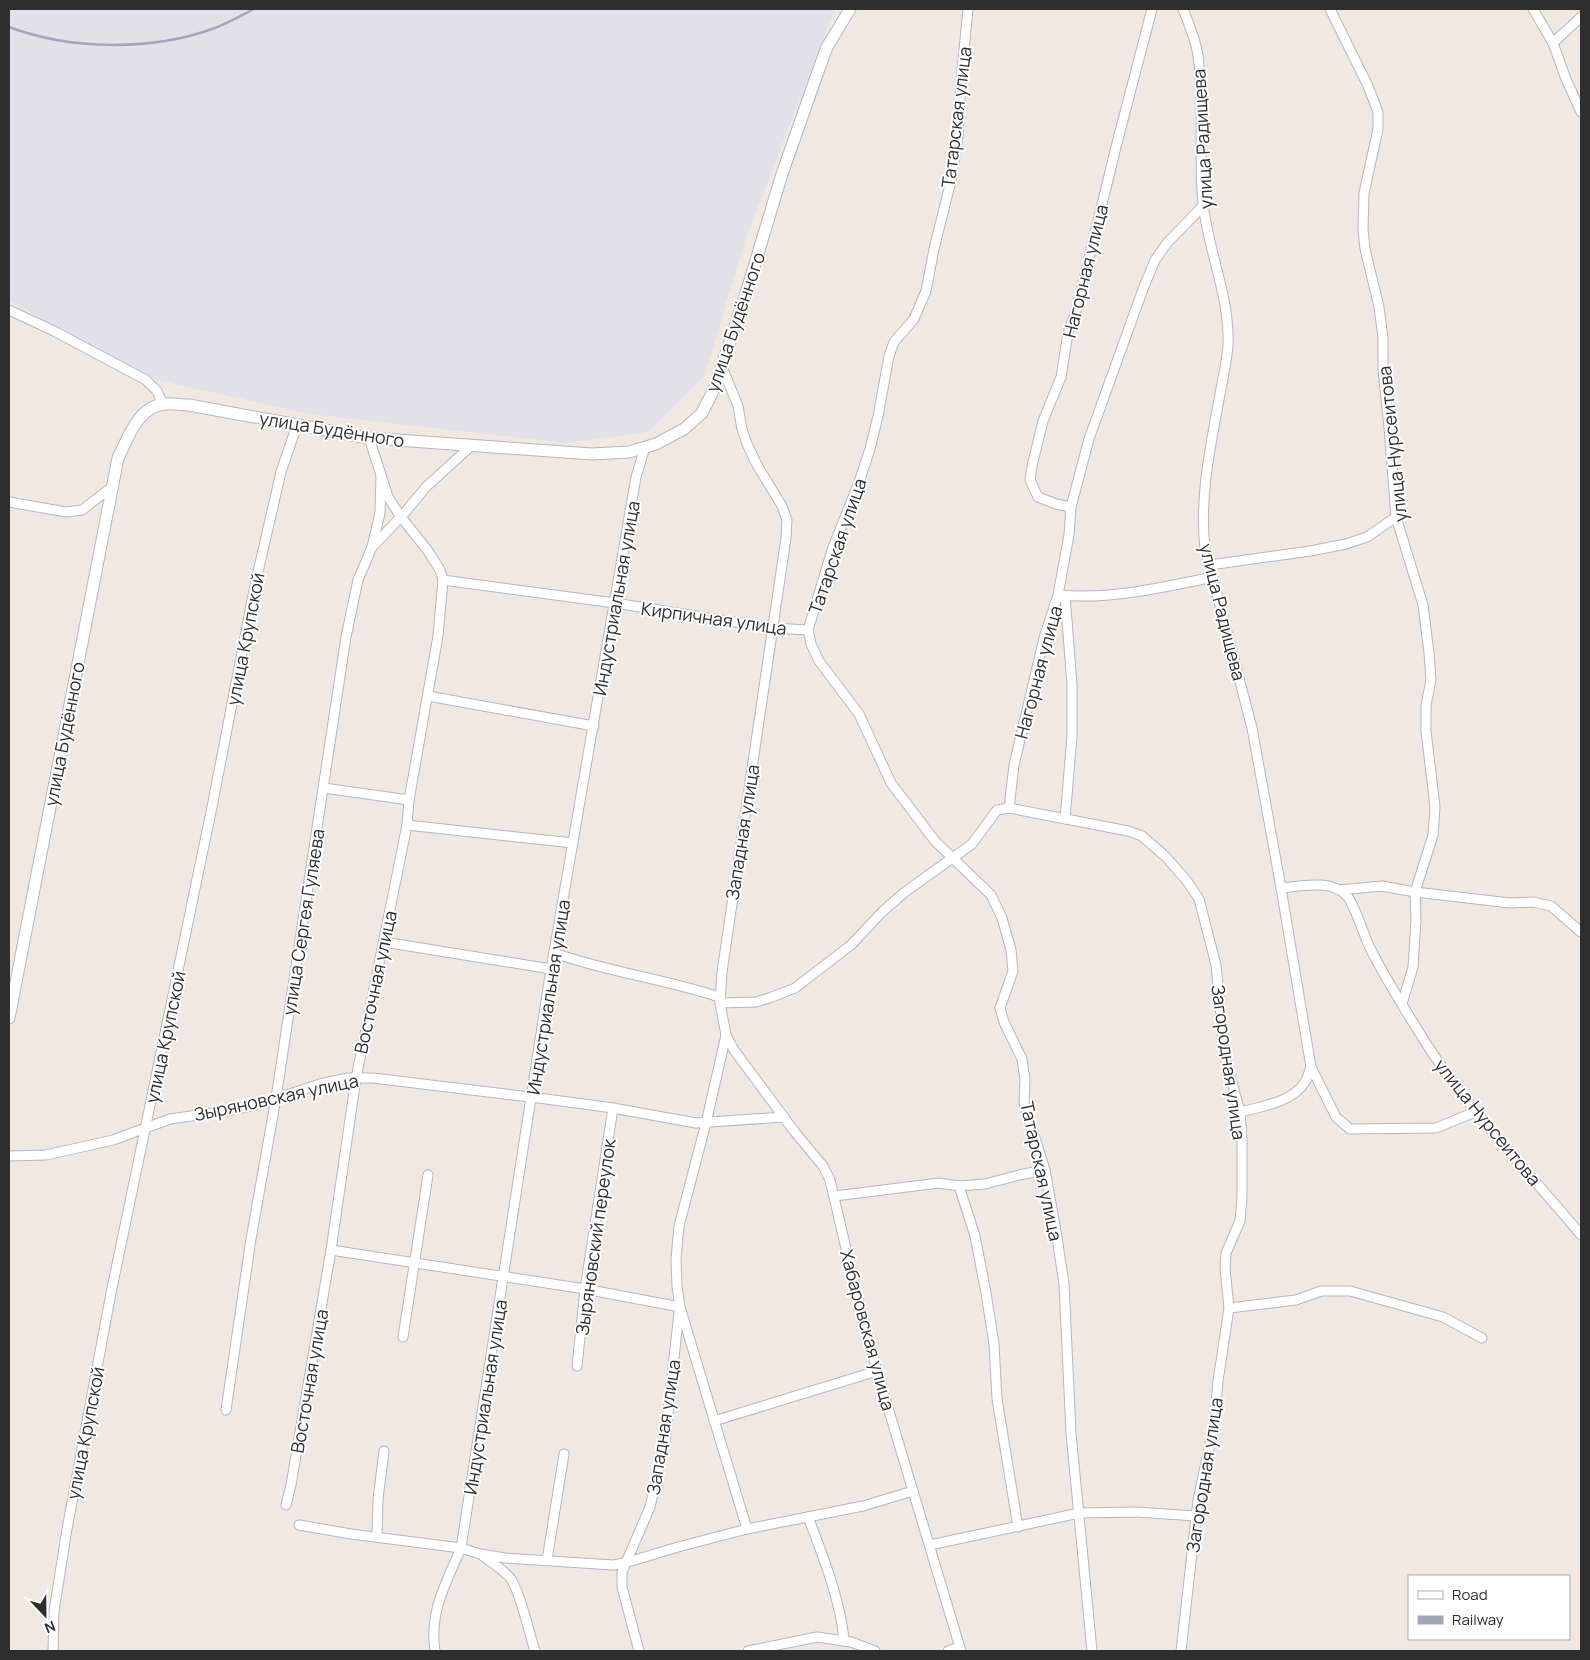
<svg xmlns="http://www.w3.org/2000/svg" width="1590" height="1660" font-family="Manrope,sans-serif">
<rect width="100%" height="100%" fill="#efe9e1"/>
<polygon fill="#e3e1e8" points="9,9 835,9 747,235 705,375 648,432 565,443 310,414 157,380 9,301"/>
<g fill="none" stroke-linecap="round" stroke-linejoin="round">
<g stroke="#b4b7c1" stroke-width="11">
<g id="minor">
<polyline points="968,9 961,81 958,137 951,181 934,249 926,291 914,319 894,342 889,356 878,416 870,449 859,482 832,550 808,630 811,644 819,661 859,714 891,783 935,841 991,895 1002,918 1011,950 1013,971 1000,1008 1004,1022 1022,1059 1025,1080 1024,1103 1045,1170 1056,1231 1064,1284 1071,1433 1092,1651"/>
<path d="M 1183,9 C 1189,24 1196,40 1198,56 C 1205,105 1198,154 1203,203 C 1208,251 1230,297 1228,345 C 1227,361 1223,378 1220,394 C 1211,444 1199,497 1205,548 L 1252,728 L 1281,888 L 1311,1067 C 1309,1071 1308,1078 1305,1082 C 1293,1102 1260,1107 1240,1112"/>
<polyline points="1330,9 1368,86 1378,112 1378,129 1364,193 1363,230 1365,249 1379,307 1383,338 1383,370 1389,427 1396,517 1423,605 1429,653 1431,680 1426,705 1426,731 1435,807 1433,835 1415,892 1416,920 1413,967 1402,1004"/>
<polyline points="1533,9 1553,43 1566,79 1581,112"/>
<polyline points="1553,43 1581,17"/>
<polyline points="9,310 54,331 146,380 157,391 163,404"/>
<polyline points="722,367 738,406 742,429 747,444 757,465 782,506 787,520 786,538 722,972 720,1003 726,1035 706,1123 679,1226 676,1259 677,1287 680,1307 747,1529"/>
<polyline points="9,502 66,512 82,510 113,486"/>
<polyline points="1071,507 1056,504 1038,497 1030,480 1032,466 1043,421 1061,377 1068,333 1076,311 1117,143 1152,9"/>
<polyline points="372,547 401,517 426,487 471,446"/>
<polyline points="1210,565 1310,551 1346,544 1367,537 1396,517"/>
<polyline points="443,580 615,603 772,628 808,630"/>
<path d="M 1060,595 C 1109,600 1165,587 1213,577"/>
<polyline points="1065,595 1072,685 1072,736 1065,819"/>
<polyline points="428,696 594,726"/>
<polyline points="324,788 409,800"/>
<polyline points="1009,808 1014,765 1044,638 1058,595 1069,535 1071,507 1089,439 1143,289 1155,260 1168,242 1203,206"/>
<polyline points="407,825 573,843"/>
<path d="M 1281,888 C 1301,886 1332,879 1347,896 C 1355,905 1364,936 1370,948 C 1385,978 1404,1008 1422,1037 C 1467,1109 1527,1170 1581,1235"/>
<polyline points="1339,890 1382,886 1415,892 1510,903 1533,902 1551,906 1581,932"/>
<polyline points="384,942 551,969"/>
<path d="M 554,953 C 608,972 665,979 719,997"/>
<polyline points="720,1003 756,1002 772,997 795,988 851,945 883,911 905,892 972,844 997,810 1009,808 1128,831 1142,836 1166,857 1187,881 1199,899 1216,965 1225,1057 1240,1112 1242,1137 1242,1197 1240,1221 1226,1253 1225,1268 1229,1308 1218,1381 1214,1426 1198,1500 1181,1651"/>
<polyline points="726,1035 734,1050 794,1131 823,1166 830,1180 855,1287 877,1371 961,1651"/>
<polyline points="1311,1067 1336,1117 1350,1129 1436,1128 1475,1112"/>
<polyline points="9,1156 46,1155 113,1140 170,1119 227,1111 256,1105 320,1084 348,1078 373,1078 546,1099 613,1108 696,1123 784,1117"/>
<polyline points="959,1186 975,1236 986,1293 994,1344 997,1399 1018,1527"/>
<polyline points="835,1196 939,1183 959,1186 985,1184 1019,1175 1045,1170"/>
<polyline points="331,1250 585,1289 680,1307"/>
<polyline points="1229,1308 1296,1300 1321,1291 1350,1291 1443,1317 1482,1338"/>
<polyline points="403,1337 428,1175"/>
<polyline points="577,1366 585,1289 613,1108"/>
<polyline points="226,1410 251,1239 276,1098 346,637 358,580 372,547 380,513 381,475 369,438"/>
<polyline points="714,1421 877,1371"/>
<polyline points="286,1505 291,1485 331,1250 356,1078 407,825 409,800 438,636 443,580 440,570 428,551 401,517 388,497 381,475"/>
<path d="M 808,1517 C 822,1553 841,1602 844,1641"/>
<polyline points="299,1525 351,1534 461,1548 480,1554 505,1558 613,1565 625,1563 678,1547 747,1529 863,1506 913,1491"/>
<polyline points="377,1537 378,1499 384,1451"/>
<polyline points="930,1545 1079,1513 1136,1512 1196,1516"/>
<path d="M 483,1556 C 492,1563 504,1570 511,1579 C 521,1594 529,1633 535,1651"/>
<polyline points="547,1560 564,1454"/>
<polyline points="53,1651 54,1611 67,1529 111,1293 212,807 255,585 281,472 297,425"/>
<path d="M 435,1651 C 429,1612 446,1583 461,1548 L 551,969 L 636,477 L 645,447"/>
<polyline points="639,1651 622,1587 622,1572 650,1507 665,1441 679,1312"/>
<polyline points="748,1651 817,1637 851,1642 875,1651"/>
<polyline points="948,1651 959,1647"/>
</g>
</g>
<g stroke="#b4b7c1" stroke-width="13">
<path id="tertiary" d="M 9,1018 L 118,458 C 128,438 138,406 165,404 C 172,403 181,405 189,405 L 369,438 L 592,454 L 629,452 L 656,444 L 684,429 L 702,413 L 715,387 L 748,287 L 782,174 L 815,80 L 827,47 L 850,9"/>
</g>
<use href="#minor" stroke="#fff" stroke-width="9"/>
<use href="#tertiary" stroke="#fff" stroke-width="11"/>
<path stroke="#a3a6b8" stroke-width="2.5" d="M 9,27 C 70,50 151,51 212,29 C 227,24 240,16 254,9"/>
</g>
<g text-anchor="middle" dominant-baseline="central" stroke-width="4" stroke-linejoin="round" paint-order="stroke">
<g font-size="18" fill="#2e2e2e" stroke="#fff">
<text transform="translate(956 117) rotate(-83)">Татарская улица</text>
<text transform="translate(1202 139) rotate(-93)">улица Радищева</text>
<text transform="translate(1085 271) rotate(-76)">Нагорная улица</text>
<text transform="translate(735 322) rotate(-71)">улица Будённого</text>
<text transform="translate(332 429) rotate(9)">улица Будённого</text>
<text transform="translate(1392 444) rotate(-96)">улица Нурсеитова</text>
<text transform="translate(837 546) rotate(-71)">Татарская улица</text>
<text transform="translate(616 598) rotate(-80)">Индустриальная улица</text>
<text transform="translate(1223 612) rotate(76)">улица Радищева</text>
<text transform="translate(714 618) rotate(8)">Кирпичная улица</text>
<text transform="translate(245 639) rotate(-79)">улица Крупской</text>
<text transform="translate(1038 672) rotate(-75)">Нагорная улица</text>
<text transform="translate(64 734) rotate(-79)">улица Будённого</text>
<text transform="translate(742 832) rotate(-81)">Западная улица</text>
<text transform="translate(303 922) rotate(-81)">улица Сергея Гуляева</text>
<text transform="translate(375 982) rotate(-78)">Восточная улица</text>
<text transform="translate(548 997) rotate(-81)">Индустриальная улица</text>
<text transform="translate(165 1037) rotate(-78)">улица Крупской</text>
<text transform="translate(1229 1062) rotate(82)">Загородная улица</text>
<text transform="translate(276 1097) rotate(-12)">Зыряновская улица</text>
<text transform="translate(1488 1122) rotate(51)">улица Нурсеитова</text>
<text transform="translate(1042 1171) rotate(78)">Татарская улица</text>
<text transform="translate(595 1237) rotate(-82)">Зыряновский переулок</text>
<text transform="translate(868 1330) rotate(75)">Хабаровская улица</text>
<text transform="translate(309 1381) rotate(-80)">Восточная улица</text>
<text transform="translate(485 1397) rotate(-81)">Индустриальная улица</text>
<text transform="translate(663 1427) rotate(-81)">Западная улица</text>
<text transform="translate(85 1433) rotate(-79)">улица Крупской</text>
<text transform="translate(1204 1475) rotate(-81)">Загородная улица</text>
</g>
</g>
<rect width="1590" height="1660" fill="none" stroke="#2e2e2e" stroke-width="20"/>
<rect x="1408" y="1575" width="162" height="65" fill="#ffffff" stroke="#ababab"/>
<rect x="1418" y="1591" width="25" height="8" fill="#ffffff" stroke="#ababab"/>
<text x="1452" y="1600" font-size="15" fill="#2e2e2e">Road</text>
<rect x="1418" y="1616" width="25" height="8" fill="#a3a6b8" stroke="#ababab"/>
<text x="1452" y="1625" font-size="15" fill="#2e2e2e">Railway</text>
<g transform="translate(45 1615) rotate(158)" stroke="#ffffff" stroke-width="4" paint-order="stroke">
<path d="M0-4L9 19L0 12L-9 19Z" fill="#2e2e2e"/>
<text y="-8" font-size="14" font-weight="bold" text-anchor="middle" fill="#2e2e2e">N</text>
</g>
</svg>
